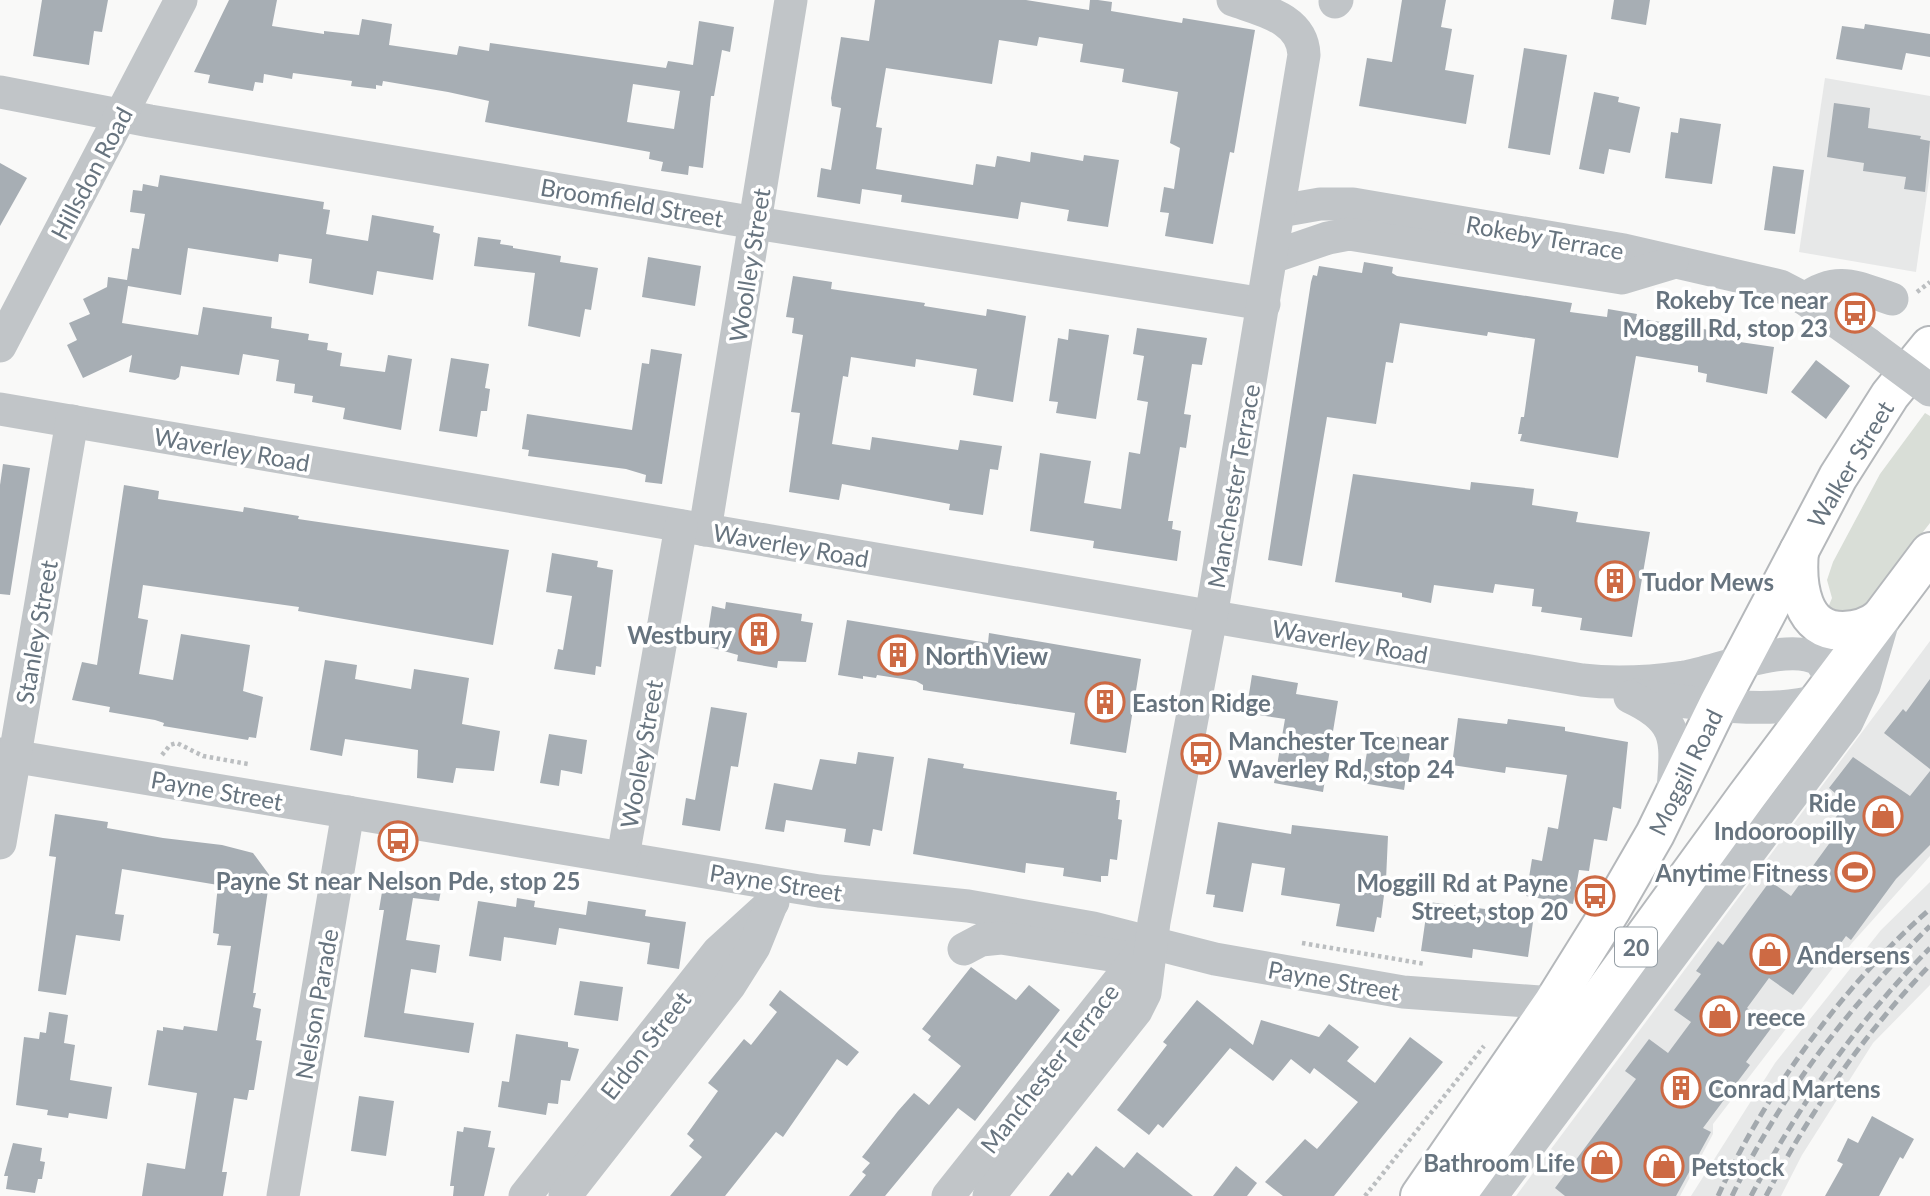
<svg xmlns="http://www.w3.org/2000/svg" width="1930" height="1196" font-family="Lato,sans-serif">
<rect width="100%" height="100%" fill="#f9f9f8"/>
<g fill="#e7e8e8">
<polygon points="1825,78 1930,96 1930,173 1916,272 1799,252"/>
<polygon points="1930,641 1930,856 1852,943 1713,1124 1713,1134 1680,1196 1516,1196"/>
<polygon points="1930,882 1930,985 1873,1043 1802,1155 1781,1196 1691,1196 1775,1063 1881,930"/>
</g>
<polygon fill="#d9ded7" points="1925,413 1930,416 1930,523 1866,605 1856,612 1825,615 1832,598 1827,580 1833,562 1880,474"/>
<g fill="#a7aeb4" fill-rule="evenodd">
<polygon points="42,0 108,0 102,32 94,31 89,65 33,56"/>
<path d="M 229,0 L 277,0 L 272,26 L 324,34 L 324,31 L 359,35 L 362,19 L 392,24 L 389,45 L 457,55 L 459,46 L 489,51 L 490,43 L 666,68 L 668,61 L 693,65 L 699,21 L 734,27 L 730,52 L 722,50 L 714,96 L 711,96 L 703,168 L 689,166 L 688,175 L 661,171 L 663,162 L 649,159 L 650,152 L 485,122 L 489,101 L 448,92 L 383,81 L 382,86 L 376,85 L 376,89 L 351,86 L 352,81 L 293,73 L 292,79 L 264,74 L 263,83 L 255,82 L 253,91 L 208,83 L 210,75 L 194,72 ZM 633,84 L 680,91 L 674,129 L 627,122 Z"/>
<polygon points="875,0 1026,0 1089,10 1090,0 1098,0 1112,2 1111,11 1182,23 1183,18 1255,30 1234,153 1230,152 1213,244 1165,236 1169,213 1160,212 1164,187 1174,189 1180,148 1170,143 1178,92 1122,82 1124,69 1080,62 1083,44 1039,37 1037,46 999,40 992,84 886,68 876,127 882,128 876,169 973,185 976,164 995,167 997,156 1030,162 1031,152 1083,161 1084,155 1119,160 1108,227 1067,221 1069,210 1021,202 1018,219 901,202 902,195 862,189 860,204 817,197 821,168 831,170 841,108 832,106 831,98 841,37 869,41"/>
<polygon points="1402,0 1446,0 1441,27 1452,29 1445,70 1474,75 1466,124 1359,106 1367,58 1392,62"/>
<polygon points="1614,0 1650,0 1646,25 1611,19"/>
<polygon points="1865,24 1930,34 1930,57 1906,53 1902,70 1836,59 1842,26 1864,29"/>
<polygon points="1524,48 1567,55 1550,155 1508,148"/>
<polygon points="1594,92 1619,97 1618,102 1640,107 1630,153 1609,149 1604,174 1579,169"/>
<polygon points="1834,103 1870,108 1868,128 1921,136 1920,139 1930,141 1925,192 1904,189 1906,177 1863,171 1864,163 1827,157"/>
<polygon points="1680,118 1721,124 1712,184 1665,178 1671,132 1678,133"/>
<polygon points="0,163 27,178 0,226"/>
<polygon points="1773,166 1804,170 1795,234 1764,230"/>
<polygon points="160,175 324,202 323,209 330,210 326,234 368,241 372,215 434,226 433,232 440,234 433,280 377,271 373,295 309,283 312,259 279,254 278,262 188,248 181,295 128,286 122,323 198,335 203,307 272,317 271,328 309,334 308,340 328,343 327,350 342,353 340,366 385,372 388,355 412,359 401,430 343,419 345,408 312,402 313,396 294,393 295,384 276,381 279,360 243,354 239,375 181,366 179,377 175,380 129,372 132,355 83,378 67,345 77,340 69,323 90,314 83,299 107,287 108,277 127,280 132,248 139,249 145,214 130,212 133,190 142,191 143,184 158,187"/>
<polygon points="478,237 501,240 500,244 513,246 513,248 561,256 560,262 598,268 591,310 585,309 580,337 528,326 535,273 474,266"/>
<polygon points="648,257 701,266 695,306 642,297"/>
<polygon points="1364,262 1393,267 1392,273 1397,276 1572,303 1570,312 1607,317 1608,309 1637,314 1636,318 1734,334 1733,341 1774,347 1767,394 1706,382 1707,374 1698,372 1698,366 1636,356 1618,458 1520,441 1522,434 1518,434 1521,417 1524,417 1535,339 1488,332 1487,336 1400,323 1393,363 1386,362 1376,424 1327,417 1302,566 1268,560 1311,282 1313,275 1317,276 1319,266 1362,273"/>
<polygon points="793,276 832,282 831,289 925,303 924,306 986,316 987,309 1026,316 1013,402 973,395 977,369 916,359 915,367 851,357 848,377 843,376 832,444 870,450 872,437 958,450 960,440 1002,446 998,470 990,469 983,515 949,510 950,504 842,484 839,500 789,492 800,413 791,412 803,335 792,333 794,318 786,317"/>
<polygon points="1137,328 1207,338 1202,365 1192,364 1184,414 1191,415 1186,448 1180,447 1168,521 1173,521 1172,529 1181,531 1177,561 1093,548 1094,541 1030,531 1040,453 1091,461 1084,503 1121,509 1129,452 1140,454 1148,402 1137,400 1144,356 1133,354"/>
<polygon points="1069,329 1109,335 1096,419 1056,413 1058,402 1049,401 1058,338 1068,340"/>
<polygon points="651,349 682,354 662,484 645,482 646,475 626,469 528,456 529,450 522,449 527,414 632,430 642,363 649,364"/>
<polygon points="451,358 489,364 485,388 490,389 487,411 481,411 477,437 439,431"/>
<polygon points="1816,360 1850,386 1826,419 1791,392"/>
<polygon points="3,464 30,468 10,595 0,594 0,485"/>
<polygon points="1353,474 1470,490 1471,482 1534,489 1532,505 1578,512 1576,522 1650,532 1632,637 1580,630 1582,618 1541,612 1542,607 1532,606 1534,589 1495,584 1493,593 1434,585 1431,603 1402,597 1402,593 1335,582"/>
<polygon points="124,485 159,491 158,499 243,512 244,507 299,516 298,519 509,550 493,645 298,611 299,607 143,585 138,618 148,620 139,674 173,680 181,634 250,645 243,691 263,697 256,738 249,737 248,740 163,726 164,723 155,720 109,712 110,707 72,700 82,662 97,665"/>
<polygon points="552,553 598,561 597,567 613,570 601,667 596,666 595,675 554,669 558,649 563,650 572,596 546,592"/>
<polygon points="726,602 802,614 801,621 813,623 806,662 778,661 777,668 737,661 738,655 706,646 712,606 725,609"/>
<polygon points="847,620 988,643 989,633 1141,659 1126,753 1070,744 1075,713 923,690 923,685 916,681 877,675 876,678 863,676 863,679 838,675"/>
<polygon points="325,660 357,665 355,679 411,689 414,669 469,678 462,724 500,731 494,771 456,768 453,783 417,778 418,750 345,739 342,756 310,750"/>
<polygon points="1252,675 1298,683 1296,694 1338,701 1323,792 1274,783 1285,719 1246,713"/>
<polygon points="1930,679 1930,769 1884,733 1903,709 1906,712"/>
<polygon points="711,707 747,713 738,767 731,766 720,831 682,825 686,798 695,800"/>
<polygon points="1458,718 1507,724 1508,719 1565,727 1565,731 1628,742 1621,809 1613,807 1607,841 1594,839 1589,871 1579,870 1573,904 1526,896 1532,859 1542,861 1548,827 1558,829 1567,775 1506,767 1505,773 1452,765"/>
<polygon points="1370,733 1412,739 1404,790 1362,783"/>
<polygon points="549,734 587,740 582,774 561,770 559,786 540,783"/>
<polygon points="858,752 894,757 882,831 873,829 870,846 844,842 846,829 786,820 784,832 765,829 774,783 812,790 820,759 856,764"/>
<polygon points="1853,757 1910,796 1930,771 1930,845 1896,879 1851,940 1846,936 1823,968 1817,963 1793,995 1769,978 1747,1008 1772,1027 1746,1062 1750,1065 1703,1128 1711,1132 1676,1196 1565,1196 1555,1188 1636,1079 1625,1071 1649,1039 1668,1053 1691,1022 1674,1010 1701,974 1696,971 1718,941 1723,945 1770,881 1791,896 1842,826 1834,820 1846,802 1829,788"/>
<polygon points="928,758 964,764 963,768 1117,792 1116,800 1120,800 1118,819 1122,820 1117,860 1110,859 1108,876 1101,876 1101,882 1063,876 1064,868 1026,863 1025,873 913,854"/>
<polygon points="55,814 108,822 107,828 163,838 222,845 253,853 270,876 253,993 256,993 253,1007 261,1009 256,1040 262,1041 254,1090 249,1090 247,1100 234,1098 222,1172 227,1172 223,1196 142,1196 147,1163 185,1169 197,1093 148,1085 157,1030 163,1031 163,1027 183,1030 184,1026 217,1031 231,946 217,945 219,934 213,933 218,885 122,869 115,914 124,915 120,941 76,935 66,995 38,991 56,857 49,856"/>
<polygon points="1218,822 1291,834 1292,825 1388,836 1386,880 1381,918 1377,917 1374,932 1336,926 1340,904 1281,895 1285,868 1252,863 1243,912 1213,907 1215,895 1206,894"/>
<polygon points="392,877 442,885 439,901 413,898 406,940 440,945 436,973 411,969 404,1013 474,1023 469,1053 364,1037 384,910 379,910 383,886 391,888"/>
<polygon points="517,898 535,901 534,907 586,915 588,901 646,910 645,916 686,922 679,969 647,964 650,943 559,928 556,945 504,937 501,961 469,956 478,901 516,907"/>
<polygon points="1428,902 1534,915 1528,957 1473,949 1472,958 1421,951"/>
<polygon points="971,967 1016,1000 1029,985 1060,1010 975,1121 958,1108 885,1196 849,1196 866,1175 862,1172 870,1163 862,1157 898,1111 914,1093 929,1105 961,1066 928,1040 931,1036 922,1029"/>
<polygon points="580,981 623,987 618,1021 574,1015"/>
<polygon points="780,990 859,1052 847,1066 837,1059 783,1137 776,1132 725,1196 670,1196 702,1157 689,1146 694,1140 687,1134 718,1091 708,1083 744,1039 751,1045 777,1012 769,1005"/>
<polygon points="1197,1000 1253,1045 1261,1020 1319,1037 1329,1024 1359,1047 1347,1061 1375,1083 1410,1037 1443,1062 1334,1196 1283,1196 1265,1182 1305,1139 1317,1149 1358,1102 1314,1068 1310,1074 1291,1059 1273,1081 1230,1048 1163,1128 1158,1124 1149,1135 1117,1110 1167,1045 1163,1042"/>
<polygon points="49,1012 68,1015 64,1043 75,1045 70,1080 112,1087 107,1119 69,1113 68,1118 47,1115 48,1110 16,1105 24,1037 39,1039 40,1032 46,1033"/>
<polygon points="516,1034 568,1042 568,1047 579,1049 570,1081 561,1080 558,1104 548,1103 546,1115 498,1107 502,1081 509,1082"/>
<polygon points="359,1096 394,1101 386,1156 351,1151"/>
<polygon points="1872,1116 1914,1139 1903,1159 1900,1157 1879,1196 1825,1196 1843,1164 1837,1161 1848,1138 1858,1143"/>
<polygon points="464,1127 491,1131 488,1147 495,1148 484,1196 453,1196 454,1186 450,1186 457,1131 463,1132"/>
<polygon points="13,1143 42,1148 40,1161 45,1162 42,1179 38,1179 35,1193 6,1189 8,1176 4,1176"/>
<polygon points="1096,1146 1124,1168 1137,1152 1193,1196 1049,1196 1068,1172 1072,1176"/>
<polygon points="1236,1166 1257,1183 1247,1196 1213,1196"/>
</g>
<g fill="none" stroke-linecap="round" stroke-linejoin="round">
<g stroke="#b5b8bb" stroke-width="42">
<g id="highway">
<path d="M 1799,551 C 1796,585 1801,632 1844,631 C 1858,630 1870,627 1880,618"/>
<polyline points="1420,1196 1553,1003 1611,910 1655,834 1719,703 1838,477 1890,395 1930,346"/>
<polyline points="1456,1196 1746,797 1930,552"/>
</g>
</g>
<g stroke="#bbbec0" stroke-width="4.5" stroke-dasharray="3.5 3.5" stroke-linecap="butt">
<polyline points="1917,292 1930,282"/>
<polyline points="162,755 170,745 177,743 203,756 248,764"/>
<polyline points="1302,943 1425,964"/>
<polyline points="1365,1196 1484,1046"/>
</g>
<g stroke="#c1c5c8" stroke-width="33">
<polyline points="1335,2 1337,0"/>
<polyline points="0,92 150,121 756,223 1264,304"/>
<polyline points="1280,211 1320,204 1353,204 1624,250 1780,286 1805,299 1868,344"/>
<polyline points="1272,257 1328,238 1349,234 1622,278 1672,263"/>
<path d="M 1805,299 C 1838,275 1857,288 1892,299"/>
<polyline points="0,346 181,0"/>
<path d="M 0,409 L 1582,680 C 1616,684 1650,682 1684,677 C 1719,671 1789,641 1820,660 L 1833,680"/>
<polyline points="705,530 791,0"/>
<path d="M 1635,695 C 1684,702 1772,716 1818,700"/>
<path d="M 1630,697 C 1682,721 1676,742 1673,792"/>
<polyline points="0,754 819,891 968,906 1093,928 1215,959 1403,992 1553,1003"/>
<polyline points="0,843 72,421"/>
<polyline points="623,857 681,526"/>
<polyline points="964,949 981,940 1001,938 1136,959"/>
<polyline points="283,1196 348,812"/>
<polyline points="525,1196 718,952 773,902"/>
<polyline points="565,1196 730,985 754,947 771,905"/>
<polyline points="948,1196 1150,942"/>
<path d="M 989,1196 L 1136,1011 L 1145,993 L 1154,922 L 1211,617 L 1304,55 C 1303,18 1261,10 1233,0"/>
<polyline points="1491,1196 1847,722 1864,686 1882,624"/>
</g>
<use href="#highway" stroke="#fff" stroke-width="38"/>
<g stroke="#a3a9ae" stroke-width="5" stroke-dasharray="10 5" stroke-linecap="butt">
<path d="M 1718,1196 C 1765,1093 1845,983 1930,909"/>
<path d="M 1732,1196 C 1780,1095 1851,1004 1930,926"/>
<path d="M 1751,1196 C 1799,1104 1857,1022 1930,948"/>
<path d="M 1766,1196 C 1810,1111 1864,1034 1930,965"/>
</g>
<polyline stroke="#c1c5c8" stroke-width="33" points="1868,344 1930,390"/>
</g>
<defs>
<g id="bus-ring" transform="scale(2.0125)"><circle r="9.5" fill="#fff" stroke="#cd6a44" stroke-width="1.5"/><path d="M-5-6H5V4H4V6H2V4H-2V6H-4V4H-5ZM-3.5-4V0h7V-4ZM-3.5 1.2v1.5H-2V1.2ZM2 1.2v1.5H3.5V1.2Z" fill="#cd6a44"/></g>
<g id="building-ring" transform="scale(2.0125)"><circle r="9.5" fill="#fff" stroke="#cd6a44" stroke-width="1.5"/><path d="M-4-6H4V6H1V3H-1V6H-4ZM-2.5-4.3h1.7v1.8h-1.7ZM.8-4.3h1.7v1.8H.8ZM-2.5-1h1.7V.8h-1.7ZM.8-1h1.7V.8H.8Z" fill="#cd6a44"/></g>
<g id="shop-ring" transform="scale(2.0125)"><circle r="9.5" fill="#fff" stroke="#cd6a44" stroke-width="1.5"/><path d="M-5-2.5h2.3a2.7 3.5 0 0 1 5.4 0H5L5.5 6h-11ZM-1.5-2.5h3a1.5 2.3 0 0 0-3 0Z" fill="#cd6a44"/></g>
<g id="stadium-ring" transform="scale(2.0125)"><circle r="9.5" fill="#fff" stroke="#cd6a44" stroke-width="1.5"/><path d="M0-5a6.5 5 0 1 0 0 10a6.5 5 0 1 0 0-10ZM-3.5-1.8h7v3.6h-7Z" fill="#cd6a44"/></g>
</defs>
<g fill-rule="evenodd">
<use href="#bus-ring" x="1855" y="313"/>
<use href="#building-ring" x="1615" y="581"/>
<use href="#building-ring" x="759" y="634"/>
<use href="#building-ring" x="898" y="655"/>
<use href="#building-ring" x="1105" y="702"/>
<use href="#bus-ring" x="1201" y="754"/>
<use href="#shop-ring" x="1883" y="816"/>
<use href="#bus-ring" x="398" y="841"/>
<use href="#stadium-ring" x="1855" y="872"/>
<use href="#bus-ring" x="1595" y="896"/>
<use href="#shop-ring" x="1770" y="954"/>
<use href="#shop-ring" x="1720" y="1016"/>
<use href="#building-ring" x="1681" y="1088"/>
<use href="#shop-ring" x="1602" y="1162"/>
<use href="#shop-ring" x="1664" y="1166"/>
</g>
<g text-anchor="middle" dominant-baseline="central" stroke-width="7" stroke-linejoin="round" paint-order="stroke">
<rect fill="#fff" stroke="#959ea5" stroke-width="2" x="1615" y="927.5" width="42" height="39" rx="5"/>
<g font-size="23" font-weight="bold" fill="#67747f">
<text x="1636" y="947">20</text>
</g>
<g font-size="24" fill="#67747f" stroke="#fff">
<text transform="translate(91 173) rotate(-62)">Hillsdon Road</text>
<text transform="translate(632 202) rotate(10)">Broomfield Street</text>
<text transform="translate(1545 237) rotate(10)">Rokeby Terrace</text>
<text transform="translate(749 265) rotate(-81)">Woolley Street</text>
<text transform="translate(232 449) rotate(10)">Waverley Road</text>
<text transform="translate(1850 464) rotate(-59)">Walker Street</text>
<text transform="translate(1233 486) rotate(-80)">Manchester Terrace</text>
<text transform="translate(791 545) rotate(10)">Waverley Road</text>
<text transform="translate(36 632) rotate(-80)">Stanley Street</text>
<text transform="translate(1350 641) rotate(10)">Waverley Road</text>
<text transform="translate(641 754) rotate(-80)">Wooley Street</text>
<text transform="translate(1685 772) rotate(-64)">Moggill Road</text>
<text transform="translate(217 790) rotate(10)">Payne Street</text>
<text transform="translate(776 882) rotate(9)">Payne Street</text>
<text transform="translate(1334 980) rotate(10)">Payne Street</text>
<text transform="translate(316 1004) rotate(-80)">Nelson Parade</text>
<text transform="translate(645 1045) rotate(-52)">Eldon Street</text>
<text transform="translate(1049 1068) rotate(-52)">Manchester Terrace</text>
</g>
<g font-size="24" font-weight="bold" fill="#67747f" stroke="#fff" text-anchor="start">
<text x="1828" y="299" text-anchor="end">Rokeby Tce near<tspan x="1828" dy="28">Moggill Rd, stop 23</tspan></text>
<text x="1642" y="581">Tudor Mews</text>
<text x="732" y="634" text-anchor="end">Westbury</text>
<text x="925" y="655">North View</text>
<text x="1132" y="702">Easton Ridge</text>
<text x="1228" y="740">Manchester Tce near<tspan x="1228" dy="28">Waverley Rd, stop 24</tspan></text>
<text x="1856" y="802" text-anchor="end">Ride<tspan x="1856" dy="28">Indooroopilly</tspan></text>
<text x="1828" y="872" text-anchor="end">Anytime Fitness</text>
<text x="398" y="880" text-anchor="middle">Payne St near Nelson Pde, stop 25</text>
<text x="1568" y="882" text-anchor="end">Moggill Rd at Payne<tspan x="1568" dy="28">Street, stop 20</tspan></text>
<text x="1797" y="954">Andersens</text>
<text x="1747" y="1016">reece</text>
<text x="1708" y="1088">Conrad Martens</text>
<text x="1575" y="1162" text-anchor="end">Bathroom Life</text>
<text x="1691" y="1166">Petstock</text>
</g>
</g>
</svg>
